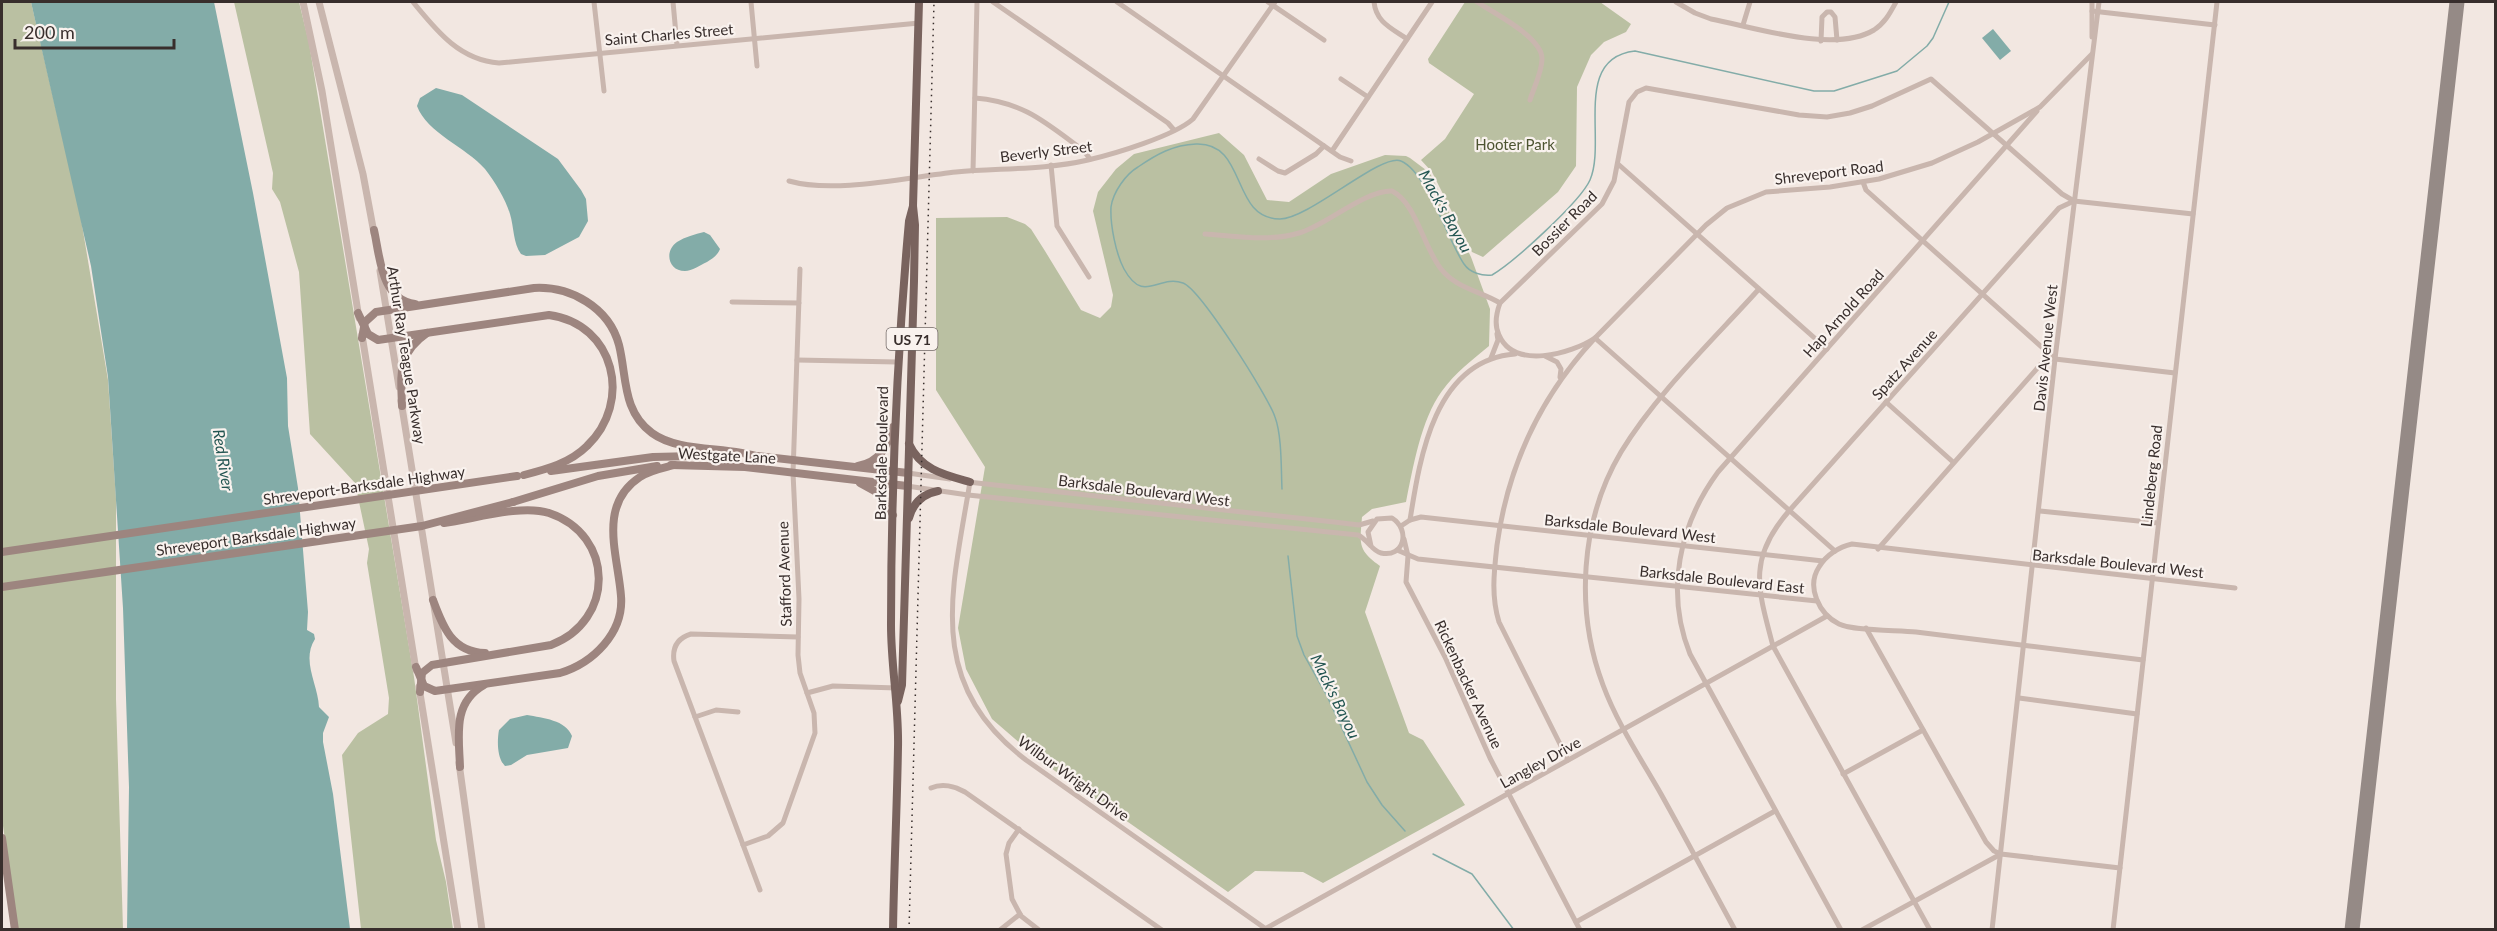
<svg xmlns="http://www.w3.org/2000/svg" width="2497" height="931" font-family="Lato,sans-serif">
<rect width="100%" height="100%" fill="#f2e7e1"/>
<g fill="#bac0a2">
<polygon points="2,2 31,2 80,213 108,380 116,499 116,699 123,929 18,929 2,819"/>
<polygon points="234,2 299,2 309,43 414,677 436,840 446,882 453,929 361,929 342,755 358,733 388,714 389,698 367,563 369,549 355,483 310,434 299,272 280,202 272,189 273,173"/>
<polygon points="1465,2 1600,2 1631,24 1626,32 1604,42 1591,55 1577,87 1576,166 1558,192 1483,257 1472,252 1432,172 1421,160 1445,139 1474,94 1429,63 1428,59"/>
<path d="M 1219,133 L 1244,155 L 1267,200 L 1289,202 L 1331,174 L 1385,155 L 1406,156 L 1410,158 L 1430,173 L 1471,257 L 1490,309 L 1489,346 C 1472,360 1455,373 1442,391 C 1421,419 1413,468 1406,502 L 1372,509 L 1362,517 C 1360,543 1357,550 1380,566 L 1365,612 L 1409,733 L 1423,740 L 1465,805 L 1323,883 L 1303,872 L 1255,871 L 1228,892 L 1038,759 L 992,719 L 966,669 L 958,628 L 985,467 L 936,390 L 936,218 L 1007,217 L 1025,224 L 1031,229 L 1045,251 L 1081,310 L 1100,318 L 1111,307 L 1113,295 L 1093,211 L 1098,192 L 1116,169 L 1134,154 Z"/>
</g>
<g fill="#83aca8">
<path d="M 31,2 L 214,2 L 253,193 L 287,378 L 288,426 L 298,488 L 308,612 L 307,630 L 314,634 L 315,639 C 301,661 318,684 319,707 L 329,717 L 323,733 L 323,742 L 333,794 L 350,929 L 127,929 L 129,787 L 123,608 L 108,377 L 91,266 Z"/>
<polygon points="1993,29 2011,51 2000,60 1982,38"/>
<path d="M 436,88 L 462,95 L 558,159 L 581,190 L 586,199 L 588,221 L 579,237 L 545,255 L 526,256 L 521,254 C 513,243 514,227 510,214 C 505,198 495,182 485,169 C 466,147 427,133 417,106 L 420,98 Z"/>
<path d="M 704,232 L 710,235 L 720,249 C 717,256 713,258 707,262 C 700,265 692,271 685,271 C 668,271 664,251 677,242 C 685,237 695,234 704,232 Z"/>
<path d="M 527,715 C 543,718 566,720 572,736 L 568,748 L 527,755 L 511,765 L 505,766 C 497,758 497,741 499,730 L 510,719 Z"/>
</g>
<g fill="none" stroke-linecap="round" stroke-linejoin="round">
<g stroke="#83aca8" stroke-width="1.5">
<path d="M 1282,489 C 1281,468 1282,436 1275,417 C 1268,396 1200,289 1183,283 C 1158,274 1144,305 1124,269 C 1116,254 1110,225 1111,207 C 1113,192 1126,174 1138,167 C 1157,154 1173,145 1196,144 C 1248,142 1230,219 1280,219 C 1309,219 1382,152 1401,161 C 1427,172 1448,241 1464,264 C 1470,273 1482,276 1492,275 C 1514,262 1580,202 1590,180 C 1607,141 1572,58 1635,51 L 1814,91 L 1834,91 L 1897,71 L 1927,46 L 1933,38 L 1949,2"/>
<polyline points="1288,556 1297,636 1304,655 1327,696 1367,782 1382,805 1405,831"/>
<polyline points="1433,854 1472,874 1514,930"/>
</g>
<polyline stroke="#958a86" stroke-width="15" points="2352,930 2457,2"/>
<g stroke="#c9b6ae" stroke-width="5">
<path d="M 413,2 C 436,30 459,60 499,63 L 919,23"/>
<polyline points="594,2 604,91"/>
<polyline points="673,2 677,45"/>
<polyline points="751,2 757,66"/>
<polyline points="993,2 1168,123 1174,130"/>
<polyline points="1117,2 1340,157 1351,161"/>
<polyline points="1268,2 1324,40"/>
<path d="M 1374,2 C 1376,22 1391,28 1407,39"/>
<path d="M 1477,2 C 1494,13 1543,38 1542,59 C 1542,72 1534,87 1530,100"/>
<path d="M 1676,2 L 1695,13 L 1711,19 C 1754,27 1834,54 1874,30 C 1885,23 1890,13 1896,2"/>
<polyline points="2092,11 2215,25"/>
<polyline points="1743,25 1750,2"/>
<polyline points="2092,37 2092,2"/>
<polyline points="1821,41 1822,17 1827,12 1831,12 1835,17 1837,40"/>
<path d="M 2092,54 L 2040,107 L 1978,142 L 1932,163 L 1879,179 L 1830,187 L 1766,192 L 1727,208 L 1706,225 L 1595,338 C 1571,354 1514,370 1499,335 C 1494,325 1496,314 1500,303 L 1602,204 L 1614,181 L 1629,102 L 1637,92 L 1646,88 L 1799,115 L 1827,117 L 1850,113 L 1872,106 L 1931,79 L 2062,194 L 2074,201 L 2193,214"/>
<polyline points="1341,79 1368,97"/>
<path d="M 975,98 C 1024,102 1046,123 1084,151 L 1090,159"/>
<polyline points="1332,151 1432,2"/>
<polyline points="1259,159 1278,171 1285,173 1316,154 1324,146"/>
<polyline points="1618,164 1827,349"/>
<polyline points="1051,165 1057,226 1089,277"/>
<polyline points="973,171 977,2"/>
<path d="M 789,181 C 835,194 908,177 956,172 C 1000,168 1045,170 1088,160 C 1114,154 1174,136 1193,119 L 1275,2"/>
<polyline points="1863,182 1866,190 2055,359 2175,373"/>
<path d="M 1205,234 C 1235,236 1269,242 1299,233 C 1325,226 1365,190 1392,191 C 1416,203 1423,246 1441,269 C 1456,288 1480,291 1500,303"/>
<polyline points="732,302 799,303"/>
<polyline points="1545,356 1557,362 1561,369 1560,377"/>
<polyline points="1491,358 1498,340 1497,334"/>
<polyline points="797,360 897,362"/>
<polyline points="1886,402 1953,462"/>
<polyline points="908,473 950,479"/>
<polyline points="968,482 1334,522 1359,525 1373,521"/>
<path d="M 970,482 C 952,592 924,682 1026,760 L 1266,929"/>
<path d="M 907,486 L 968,495 L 1358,535 C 1367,539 1372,551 1381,553 C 1404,558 1411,530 1392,518 L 1377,519 L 1368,532 L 1371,546"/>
<polyline points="2040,511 2158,523"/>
<path d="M 1410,520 C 1420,456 1435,360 1515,354"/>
<polyline points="1401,526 1410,520 1421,517 1823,561"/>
<polyline points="1404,539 1408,556 1406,582 1445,657 1490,758 1580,930"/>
<polyline points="1878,549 2041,364 2048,359 2055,359"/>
<polyline points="1397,550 1418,559 1817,601"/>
<polyline points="1866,628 1986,842 1994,851 2001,854"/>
<path d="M 2143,660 C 2067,651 1992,641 1916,632 C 1898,630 1853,631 1839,624 C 1819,614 1806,587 1819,567 C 1826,555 1839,547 1852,544 L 2235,588"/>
<polyline points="807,693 833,686 897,688"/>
<polyline points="2019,698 2137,714"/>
<polyline points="695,717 716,710 738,712"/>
<path d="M 1568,760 L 1499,622 C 1491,596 1494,572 1497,545 C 1508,465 1540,397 1595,338 L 1835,551"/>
<polyline points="1843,774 1923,730"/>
<path d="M 931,788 C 942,783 955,786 965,792 L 1162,930"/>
<polyline points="1019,829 1009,843 1006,854 1012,899 1021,916 1039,930"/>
<polyline points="743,845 768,836 783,823 815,733 814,713 800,673 798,655 799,599 793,473 800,269"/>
<path d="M 760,890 L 674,661 C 672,647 678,638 691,634 L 798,637"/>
<polyline points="1576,922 1775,811"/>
<polyline points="1000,930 1020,914"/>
<polyline points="1263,930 1827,616"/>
<path d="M 1735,930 C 1710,884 1686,839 1661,794 C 1641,759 1617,723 1603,685 C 1575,611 1580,521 1621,452 C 1656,394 1714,339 1759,289"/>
<path d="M 1841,930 L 1690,654 C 1665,592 1679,525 1718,472 L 2037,111"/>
<polyline points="1862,930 2001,854 2120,868"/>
<path d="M 1930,930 L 1773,646 C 1758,589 1747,559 1789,511 L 2059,208 L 2074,201"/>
<polyline points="1992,930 2055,359 2099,2"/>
<polyline points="2113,930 2217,2"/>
</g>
<g stroke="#c9b6ae" stroke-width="7">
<polyline points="303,2 322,91 359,318"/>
<polyline points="319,2 363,174 374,233"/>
<polyline points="380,271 399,387"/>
<polyline points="362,335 416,670"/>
<polyline points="401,401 456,743"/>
<polyline points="419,687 458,930"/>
<polyline points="459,763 482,930"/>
</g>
<g stroke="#9d857f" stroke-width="8">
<path d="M 374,230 C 380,257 381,300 415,304"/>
<path d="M 358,313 L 368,334 L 378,340 L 549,315 C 615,324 633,402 587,446 C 570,463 547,469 524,475"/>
<path d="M 362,338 L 365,322 L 376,312 L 534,288 C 570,286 609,307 619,345 C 627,377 622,411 652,433 C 679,453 727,446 759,457"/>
<path d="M 402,406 C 401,373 397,354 427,333"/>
<polyline points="757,456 908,473"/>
<polyline points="671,465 745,467 907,486"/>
<path d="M 858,466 C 880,462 887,447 893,427"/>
<polyline points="551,471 653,457 736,455"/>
<polyline points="860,483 880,494 893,515"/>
<polyline points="513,502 598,476 657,466"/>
<path d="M 433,600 C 443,627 452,652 485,653"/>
<path d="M 416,667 L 424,686 L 435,691 L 560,673 C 593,663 624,633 621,596 C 618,555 597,505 640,477 C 650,470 663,468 674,465"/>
<path d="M 420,692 L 422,673 L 432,665 L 551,645 C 615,621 615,535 549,513 C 521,504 474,519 444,523"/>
<path d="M 460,767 C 459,736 452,703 484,685"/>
<polyline points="2,838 15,930"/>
</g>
<g stroke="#79635e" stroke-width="8">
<path d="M 909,444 C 921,470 945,475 970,482"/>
<path d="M 909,518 C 913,503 922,494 938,491"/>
<polyline points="898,701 902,685 914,281 915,225 913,206 919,2"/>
<path d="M 893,930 C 894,869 897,808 898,747 C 899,706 891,667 891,625 C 891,490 897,355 909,221 L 913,206"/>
</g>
<polyline stroke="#382e2c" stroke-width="1.5" stroke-dasharray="1.5 4.5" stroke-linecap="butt" points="909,930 934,2"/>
<g stroke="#9d857f" stroke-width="8">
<polyline points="2,552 517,476"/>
<polyline points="2,587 422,526 513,502"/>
</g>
</g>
<g text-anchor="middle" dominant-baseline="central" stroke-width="4.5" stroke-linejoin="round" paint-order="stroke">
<rect fill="#f9f2ee" stroke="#726966" stroke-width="1.5" x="886.5" y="328" width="51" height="22" rx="4.5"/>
<g font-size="14" font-weight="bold" fill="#382e2c">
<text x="912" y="339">US 71</text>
</g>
<g font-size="15" fill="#382e2c" stroke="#f9f2ee">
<text transform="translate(669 34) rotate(-5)">Saint Charles Street</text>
<text transform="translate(1046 151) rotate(-7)">Beverly Street</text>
<text transform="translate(1829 172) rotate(-7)">Shreveport Road</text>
<text transform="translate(1564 223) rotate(-45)">Bossier Road</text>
<text transform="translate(1843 313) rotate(-48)">Hap Arnold Road</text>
<text transform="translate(2045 348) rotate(-84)">Davis Avenue West</text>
<text transform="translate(407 355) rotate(81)">Arthur Ray Teague Parkway</text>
<text transform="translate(1904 364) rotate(-48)">Spatz Avenue</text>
<text transform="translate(881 453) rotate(-89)">Barksdale Boulevard</text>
<text transform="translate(727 455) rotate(3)">Westgate Lane</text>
<text transform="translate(2151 476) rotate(-84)">Lindeberg Road</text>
<text transform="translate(364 485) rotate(-8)">Shreveport-Barksdale Highway</text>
<text transform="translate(1144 490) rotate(7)">Barksdale Boulevard West</text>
<text transform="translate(1630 528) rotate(6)">Barksdale Boulevard West</text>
<text transform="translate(256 536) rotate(-8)">Shreveport Barksdale Highway</text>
<text transform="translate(2118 563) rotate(6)">Barksdale Boulevard West</text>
<text transform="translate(784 574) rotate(-92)">Stafford Avenue</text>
<text transform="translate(1722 579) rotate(6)">Barksdale Boulevard East</text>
<text transform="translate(1469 684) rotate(65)">Rickenbacker Avenue</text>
<text transform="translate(1540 762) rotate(-29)">Langley Drive</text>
<text transform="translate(1074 778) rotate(36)">Wilbur Wright Drive</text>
</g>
<g font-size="15" fill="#4d5431" stroke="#f9f2ee">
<text x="1515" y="144">Hooter Park</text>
</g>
<g font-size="16" font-style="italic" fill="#245652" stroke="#f9f2ee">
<text transform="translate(1446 211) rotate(61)">Mack's Bayou</text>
<text transform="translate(224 460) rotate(81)">Red River</text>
<text transform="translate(1336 696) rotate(64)">Mack's Bayou</text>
</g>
</g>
<rect width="2497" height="931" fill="none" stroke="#382e2c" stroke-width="6"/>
<path d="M15 39v9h159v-9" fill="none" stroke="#382e2c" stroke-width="3"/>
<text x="24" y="39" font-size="18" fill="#382e2c" stroke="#f9f2ee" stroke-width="4.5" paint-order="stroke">200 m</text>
</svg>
